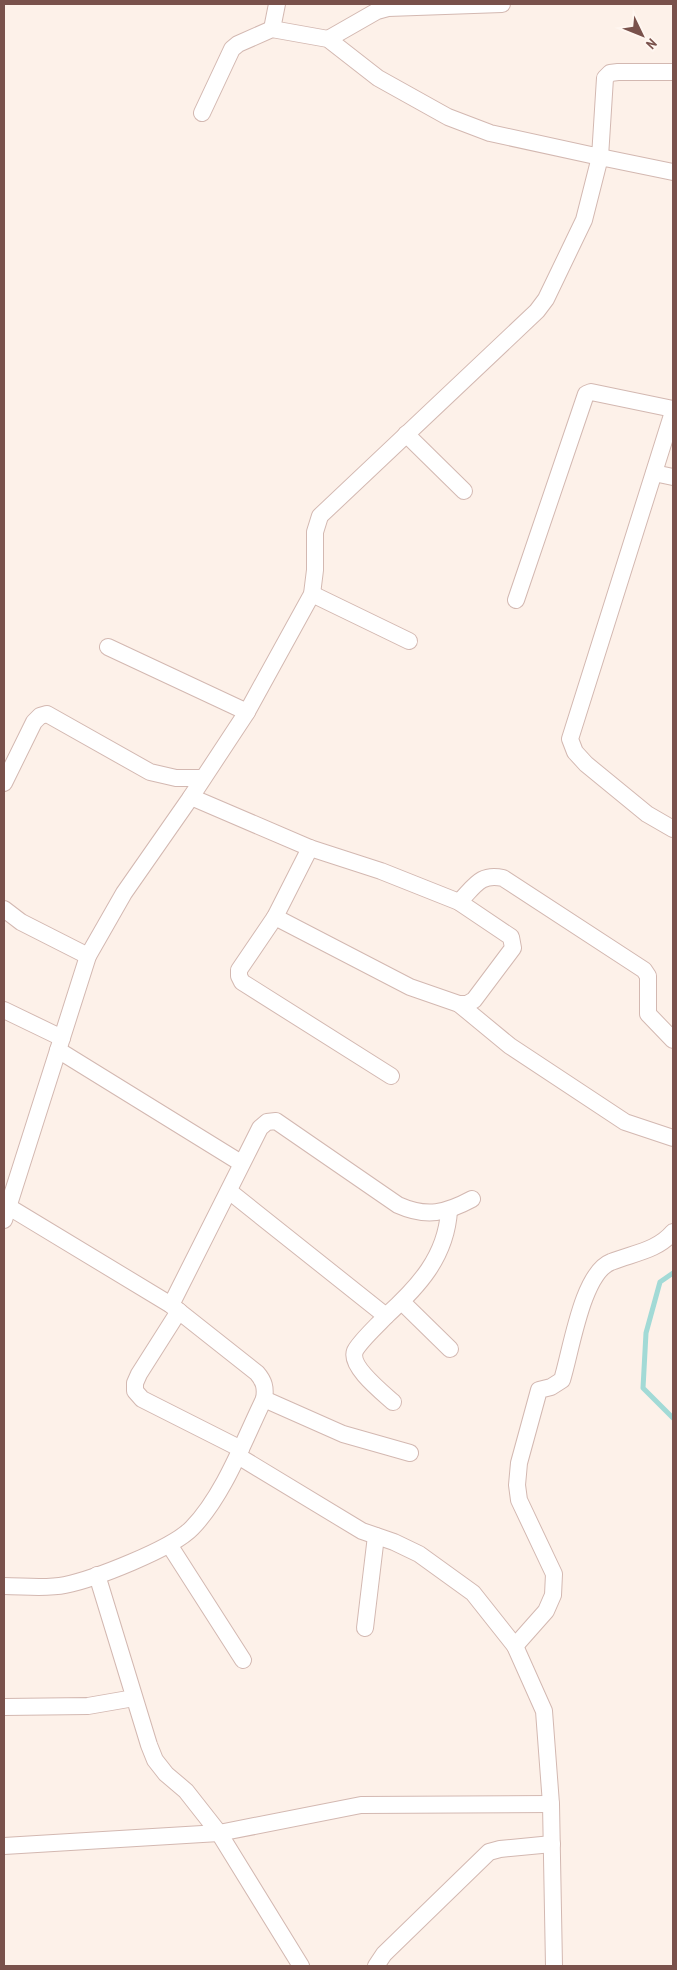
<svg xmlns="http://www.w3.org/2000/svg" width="677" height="1970" font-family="'Archivo Narrow',sans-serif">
<rect width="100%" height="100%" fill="#fdf1e9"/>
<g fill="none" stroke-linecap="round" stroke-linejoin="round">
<polyline stroke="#a2dad6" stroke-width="5" points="673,1273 660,1282 646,1333 643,1388 673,1418"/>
<g stroke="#d3b8b1" stroke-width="18">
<g id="minor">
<polyline points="272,29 277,4"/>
<polyline points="328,39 377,11 388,8 502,4"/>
<polyline points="202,113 232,49 238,44 272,29 328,39 378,78 448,117 490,133 600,157 605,78 610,73 618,72 673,72"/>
<polyline points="673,412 570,739 575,752 586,764 647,814 673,829"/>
<polyline points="406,434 464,491"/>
<polyline points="654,473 673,477"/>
<polyline points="312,594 409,641"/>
<polyline points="516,600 586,394 591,392 673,409"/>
<polyline points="108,647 247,712"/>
<polyline points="4,783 34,722 40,716 47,714 150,772 176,778 203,778"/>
<polyline points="191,797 310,848 381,871 459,902 511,937 513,948 474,1000 467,1004 459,1004"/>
<polyline points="310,848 275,917 239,970 239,976 242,982 391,1076"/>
<path d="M 459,902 C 475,886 480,873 503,878 L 644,970 L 648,976 L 648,1014 L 673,1040"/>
<polyline points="4,909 21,922 88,956"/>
<polyline points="275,917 410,987 459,1004 510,1046 625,1122 673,1138"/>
<polyline points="4,1010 62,1038"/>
<polyline points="58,1050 241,1163"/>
<path d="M 229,1191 L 386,1316 C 378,1325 360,1341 355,1351 C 349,1366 382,1392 393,1402"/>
<path d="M 4,1204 L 171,1305 L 257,1373 C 264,1381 266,1388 264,1399 C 244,1440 224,1495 192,1528 C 172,1549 94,1579 65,1585 C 46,1589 23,1586 4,1586"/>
<polyline points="4,1220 88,956 124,893 191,797 247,712 312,594 315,570 315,532 320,516 537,311 546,299 584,220 600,157 673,172"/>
<polyline points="402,1302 450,1349"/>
<path d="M 171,1305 L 260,1128 L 267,1122 L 276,1121 L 398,1205 C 427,1218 446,1213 472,1199"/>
<polyline points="179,1311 139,1374 135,1383 135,1391 142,1399 241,1449"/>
<path d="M 386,1316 C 418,1287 446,1257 449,1211"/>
<polyline points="264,1399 343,1434 410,1453"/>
<polyline points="238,1456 362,1531 394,1542 419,1554 473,1593 515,1646 544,1711 551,1804 554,1966"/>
<polyline points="170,1546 243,1660"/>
<polyline points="97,1575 149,1745 155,1760 166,1774 186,1791 219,1833 301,1966"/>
<polyline points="365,1628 376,1536"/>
<path d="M 515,1646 L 546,1611 L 553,1595 L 554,1574 L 519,1500 L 517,1485 L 519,1463 L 539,1390 L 551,1387 L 562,1380 C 571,1352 582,1273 611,1262 C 633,1253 657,1251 673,1232"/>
<polyline points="4,1707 88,1706 134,1698"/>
<polyline points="4,1846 219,1833 361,1805 551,1804"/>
<polyline points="376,1966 384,1954 489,1852 500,1849 552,1844"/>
</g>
</g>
<use href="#minor" stroke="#fff" stroke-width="16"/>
</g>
<rect width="677" height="1970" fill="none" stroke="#79514b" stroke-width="10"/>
<g transform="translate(642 35) rotate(133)" stroke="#fff6f0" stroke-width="4" paint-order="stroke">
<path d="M0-4L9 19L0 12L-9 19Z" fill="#79514b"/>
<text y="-8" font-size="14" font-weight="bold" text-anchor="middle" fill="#79514b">N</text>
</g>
</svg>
